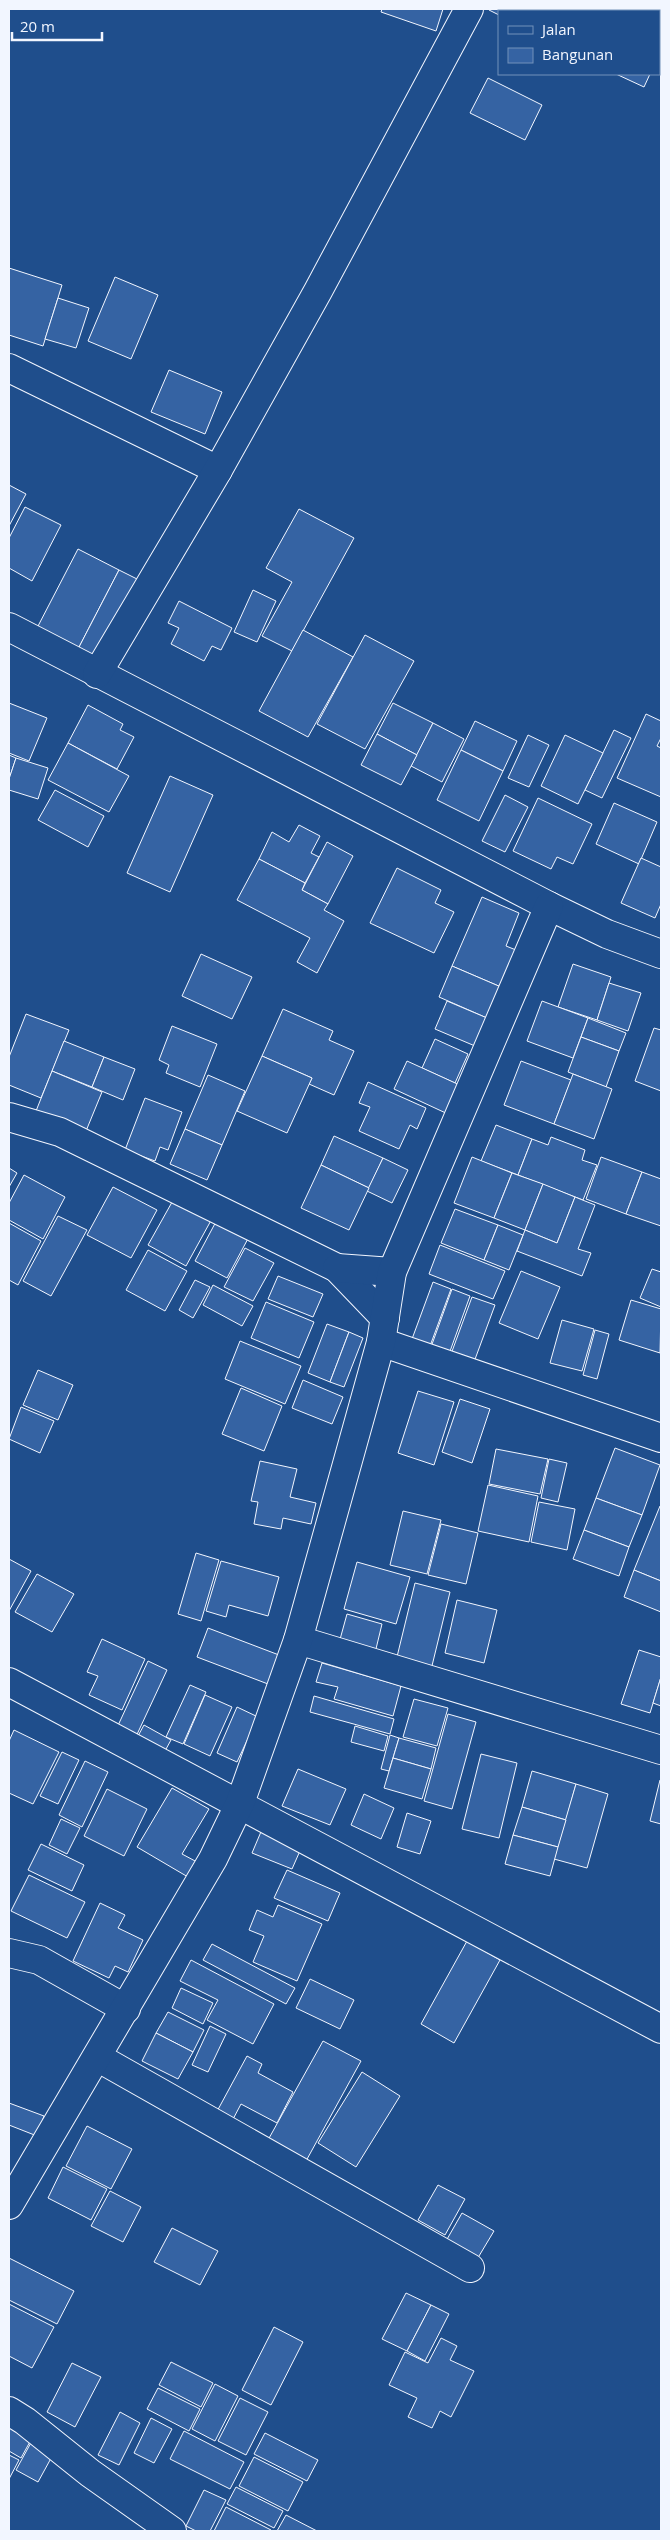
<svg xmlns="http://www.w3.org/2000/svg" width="670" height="2540" font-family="'Open Sans',sans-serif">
<rect width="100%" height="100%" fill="#1f4e8c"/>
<g fill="#3563a3" stroke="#f2f6ff">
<polygon points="382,9 443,9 436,31 381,12"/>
<polygon points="490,9 563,9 569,11 499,11 499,15 489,10"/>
<polygon points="616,74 650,74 644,87"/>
<polygon points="488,78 542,105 525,140 470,113"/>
<polygon points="9,268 62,285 43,346 9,335"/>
<polygon points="115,277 158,295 131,359 88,341"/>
<polygon points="58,298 89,308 76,348 45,339"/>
<polygon points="169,370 222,392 205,434 151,412"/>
<polygon points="9,485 26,494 9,526"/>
<polygon points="25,507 61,525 32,581 9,568 9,538"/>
<polygon points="299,509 354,538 292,651 262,636 292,582 266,568"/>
<polygon points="78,549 119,570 78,649 37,628"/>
<polygon points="119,570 141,581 100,661 78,649"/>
<polygon points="253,590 276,601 257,642 234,632"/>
<polygon points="179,601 232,628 221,650 212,646 204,661 171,644 179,628 168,623"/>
<polygon points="303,630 353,657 308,737 259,711"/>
<polygon points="365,635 414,661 365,749 317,724"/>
<polygon points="9,703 47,718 29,761 9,753"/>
<polygon points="393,703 433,723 417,755 377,734"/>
<polygon points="88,705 123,724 120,730 134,737 117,769 68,743"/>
<polygon points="646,714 661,721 661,738 657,746 661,748 661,797 617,778"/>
<polygon points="475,721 517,741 503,771 461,750"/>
<polygon points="433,723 464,739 442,782 411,766"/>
<polygon points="614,730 631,738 602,798 585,790"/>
<polygon points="377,734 417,755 401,785 361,765"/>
<polygon points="528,735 549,745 529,787 508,778"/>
<polygon points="565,735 603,753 578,804 541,786"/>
<polygon points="68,743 129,776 109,812 48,780"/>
<polygon points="461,750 503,771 479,821 437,800"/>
<polygon points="9,755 16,758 9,779"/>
<polygon points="16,758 48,768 38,799 9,790 9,779"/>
<polygon points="170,776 213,795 170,892 127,873"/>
<polygon points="55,790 104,816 88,847 38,820"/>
<polygon points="505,795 528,807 505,852 482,841"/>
<polygon points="538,798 592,824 573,864 557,857 551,869 513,851"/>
<polygon points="614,803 657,822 639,864 596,844"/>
<polygon points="299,825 320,836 311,853 319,857 305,883 259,859 272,832 289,842"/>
<polygon points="327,842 353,856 328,904 302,890"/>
<polygon points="641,858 661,867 661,904 655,918 621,903"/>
<polygon points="259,859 305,883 302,890 328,904 324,910 344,921 317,973 297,962 310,938 237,900"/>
<polygon points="397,868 441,890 435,903 454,912 434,953 370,923"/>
<polygon points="482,897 519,913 506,946 516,950 501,987 452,966"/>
<polygon points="201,954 252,977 232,1019 182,996"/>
<polygon points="573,964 611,977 597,1020 558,1007"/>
<polygon points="452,966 501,987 487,1018 439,997"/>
<polygon points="609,983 641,993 628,1031 597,1020"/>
<polygon points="447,1001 487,1018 475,1046 435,1029"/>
<polygon points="542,1001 588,1018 573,1058 527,1041"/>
<polygon points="283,1009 333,1031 329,1040 354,1051 334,1095 309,1084 312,1078 262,1056"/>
<polygon points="26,1014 69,1030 41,1098 9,1085 9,1057"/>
<polygon points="588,1018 626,1033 619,1051 581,1037"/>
<polygon points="172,1026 217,1044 200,1087 166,1073 169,1065 159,1060"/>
<polygon points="654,1028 661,1030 661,1091 635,1081"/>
<polygon points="581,1037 619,1051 606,1087 568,1072"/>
<polygon points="435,1039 468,1054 455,1083 422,1068"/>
<polygon points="64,1041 104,1057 92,1087 52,1071"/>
<polygon points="262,1056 312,1078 287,1133 237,1111"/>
<polygon points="104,1057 135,1069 123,1100 92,1087"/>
<polygon points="407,1061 464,1087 450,1115 394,1089"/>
<polygon points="521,1061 571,1080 554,1124 504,1105"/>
<polygon points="52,1071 102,1092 86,1131 36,1111"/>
<polygon points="573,1074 612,1089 594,1139 554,1124"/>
<polygon points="208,1075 245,1091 222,1145 185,1129"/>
<polygon points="368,1082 426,1108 417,1129 410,1125 399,1149 359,1131 370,1107 359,1103"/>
<polygon points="145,1098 182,1112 168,1150 160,1147 155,1161 125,1150"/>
<polygon points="496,1125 532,1139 518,1175 481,1161"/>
<polygon points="185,1129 222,1145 207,1180 170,1164"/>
<polygon points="334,1136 383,1158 369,1188 321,1165"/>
<polygon points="551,1137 585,1150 582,1160 597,1165 583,1200 518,1175 532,1139 548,1145"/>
<polygon points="472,1157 512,1173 494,1218 454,1203"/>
<polygon points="601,1157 642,1172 626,1214 586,1199"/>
<polygon points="383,1158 408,1170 392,1203 367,1191"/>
<polygon points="321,1165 369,1188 349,1230 301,1208"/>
<polygon points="9,1168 17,1173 9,1187"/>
<polygon points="642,1172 661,1179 661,1226 626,1214"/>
<polygon points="512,1173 543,1184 525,1230 494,1218"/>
<polygon points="24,1175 65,1197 43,1239 9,1220 9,1203"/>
<polygon points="543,1184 575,1197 557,1243 525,1230"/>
<polygon points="113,1187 157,1210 131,1258 87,1235"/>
<polygon points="176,1195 214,1215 186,1266 148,1245"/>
<polygon points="575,1197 595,1205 578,1249 591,1253 582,1276 517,1251 525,1230 557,1243"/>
<polygon points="455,1209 498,1225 484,1260 441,1243"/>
<polygon points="58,1216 87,1230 51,1296 23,1281"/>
<polygon points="219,1216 251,1233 227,1278 195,1261"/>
<polygon points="9,1223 41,1241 18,1285 9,1280"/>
<polygon points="498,1225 523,1235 509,1270 484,1260"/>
<polygon points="440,1245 505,1271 493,1299 429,1274"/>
<polygon points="245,1248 274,1263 253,1301 224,1287"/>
<polygon points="148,1250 187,1271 165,1311 126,1290"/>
<polygon points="652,1269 661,1272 661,1307 640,1298"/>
<polygon points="521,1271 560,1287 538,1339 499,1323"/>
<polygon points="278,1276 323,1294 313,1317 268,1299"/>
<polygon points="195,1280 210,1287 193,1318 179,1310"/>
<polygon points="433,1282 451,1289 430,1346 412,1339"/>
<polygon points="213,1285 253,1306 242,1326 203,1305"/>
<polygon points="452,1289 470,1296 449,1354 431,1347"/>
<polygon points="472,1297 495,1305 474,1362 451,1354"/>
<polygon points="631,1300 661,1309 660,1353 619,1340"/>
<polygon points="266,1302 314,1322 299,1358 251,1338"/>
<polygon points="562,1320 594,1329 582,1371 550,1363"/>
<polygon points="327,1324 349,1332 330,1382 308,1373"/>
<polygon points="595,1330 609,1334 597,1379 583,1375"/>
<polygon points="349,1332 363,1338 344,1387 330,1382"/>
<polygon points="240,1341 301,1366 285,1404 225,1379"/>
<polygon points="38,1370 73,1385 58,1420 23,1405"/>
<polygon points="303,1380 343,1397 332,1424 292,1408"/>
<polygon points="241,1388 282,1406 264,1451 222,1434"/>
<polygon points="418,1391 454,1402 434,1465 398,1453"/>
<polygon points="460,1399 490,1409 472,1463 442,1452"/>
<polygon points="21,1407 54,1421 40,1453 9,1439"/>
<polygon points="615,1448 660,1465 642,1515 596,1498"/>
<polygon points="496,1449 548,1459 540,1494 489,1484"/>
<polygon points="549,1459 567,1463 558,1502 541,1498"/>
<polygon points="260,1461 297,1469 290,1497 316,1503 311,1524 283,1518 281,1529 254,1524 258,1502 251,1501"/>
<polygon points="488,1485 538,1496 529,1542 478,1531"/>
<polygon points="596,1498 642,1515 629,1547 584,1530"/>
<polygon points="539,1502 575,1509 567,1550 531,1542"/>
<polygon points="660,1506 661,1507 661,1581 634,1570"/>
<polygon points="403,1511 441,1520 427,1574 390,1565"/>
<polygon points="441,1524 478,1533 466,1584 428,1575"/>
<polygon points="584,1530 629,1547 619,1576 573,1559"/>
<polygon points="196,1553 219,1560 201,1621 178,1614"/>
<polygon points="9,1559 31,1571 9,1611"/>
<polygon points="221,1561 279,1577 268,1616 229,1605 226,1617 206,1611"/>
<polygon points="357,1562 410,1577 396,1624 344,1609"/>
<polygon points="634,1570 661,1581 661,1612 624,1597"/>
<polygon points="37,1574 74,1594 52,1632 15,1612"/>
<polygon points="415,1583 450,1592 430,1674 395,1665"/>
<polygon points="457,1600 497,1610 484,1663 445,1653"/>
<polygon points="347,1614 382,1624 375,1653 339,1643"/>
<polygon points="208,1628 279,1655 268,1684 197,1657"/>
<polygon points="102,1639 145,1659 122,1710 89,1695 98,1676 87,1672"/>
<polygon points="639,1650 661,1657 661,1677 650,1713 621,1704"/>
<polygon points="148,1661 167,1670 133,1743 114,1734"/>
<polygon points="322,1663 401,1686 393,1716 334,1699 338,1687 316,1682"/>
<polygon points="661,1677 661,1706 653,1703"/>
<polygon points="190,1685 206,1692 183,1744 166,1737"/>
<polygon points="205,1695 232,1707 210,1756 184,1744"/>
<polygon points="314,1696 394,1719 390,1734 310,1712"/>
<polygon points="414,1699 448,1708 437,1746 403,1737"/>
<polygon points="237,1707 258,1717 237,1762 217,1753"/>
<polygon points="448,1714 476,1722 452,1809 424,1801"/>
<polygon points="144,1725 171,1740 160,1760 133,1745"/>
<polygon points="355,1726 388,1736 384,1751 351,1742"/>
<polygon points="14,1730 59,1752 33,1804 9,1793 9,1741"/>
<polygon points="390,1735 399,1738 389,1771 381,1769"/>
<polygon points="399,1738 436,1748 431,1769 393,1758"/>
<polygon points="62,1752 79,1760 58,1804 40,1796"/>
<polygon points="481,1754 517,1763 499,1838 462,1829"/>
<polygon points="393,1758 431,1769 422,1799 384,1788"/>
<polygon points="85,1761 108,1772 82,1827 59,1815"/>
<polygon points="298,1769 346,1789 330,1825 282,1806"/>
<polygon points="532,1771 576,1784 566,1820 522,1807"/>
<polygon points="660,1780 661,1780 661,1824 650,1821"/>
<polygon points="576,1784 608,1794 587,1868 554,1859"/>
<polygon points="172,1788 209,1809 182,1854 197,1862 188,1877 137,1847"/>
<polygon points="107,1789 147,1809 124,1856 84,1836"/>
<polygon points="364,1794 394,1808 381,1839 351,1825"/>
<polygon points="522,1807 566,1820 558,1847 513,1835"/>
<polygon points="407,1813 431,1821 420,1854 397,1847"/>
<polygon points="61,1819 80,1828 67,1854 49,1845"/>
<polygon points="263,1827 303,1844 292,1869 252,1853"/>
<polygon points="513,1835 558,1847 550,1876 505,1864"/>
<polygon points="41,1844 84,1865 72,1891 28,1870"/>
<polygon points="287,1870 340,1893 328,1921 274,1898"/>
<polygon points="29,1875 85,1902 67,1938 11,1911"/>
<polygon points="100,1903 125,1915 118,1928 143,1940 128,1972 115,1966 109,1978 73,1961"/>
<polygon points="278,1905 322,1924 297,1981 253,1962 264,1936 249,1930 257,1910 273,1917"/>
<polygon points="467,1941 500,1960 454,2043 421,2024"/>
<polygon points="212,1944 295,1988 286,2004 203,1960"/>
<polygon points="191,1960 274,2004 253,2044 207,2020 218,2000 180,1981"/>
<polygon points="310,1979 354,2000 340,2029 296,2008"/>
<polygon points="181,1988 213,2003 203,2024 172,2008"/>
<polygon points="168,2012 204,2030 193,2052 156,2033"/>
<polygon points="210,2026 226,2034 208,2072 192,2065"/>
<polygon points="156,2033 193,2052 178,2079 142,2061"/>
<polygon points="323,2041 361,2061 306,2161 268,2140"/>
<polygon points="247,2056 262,2064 258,2073 293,2092 277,2123 241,2104 231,2123 215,2115"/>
<polygon points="362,2072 400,2096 356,2167 318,2143"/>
<polygon points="9,2103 44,2116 37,2136 9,2125"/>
<polygon points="87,2126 132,2149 111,2189 66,2166"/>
<polygon points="63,2167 107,2189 91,2220 48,2198"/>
<polygon points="438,2185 465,2199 445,2235 418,2220"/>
<polygon points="110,2191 141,2207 123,2242 91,2226"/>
<polygon points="462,2213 494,2231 473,2266 442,2248"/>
<polygon points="172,2228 218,2251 200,2285 154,2262"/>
<polygon points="9,2258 74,2291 57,2324 9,2300"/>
<polygon points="406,2293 431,2305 407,2351 382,2339"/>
<polygon points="9,2304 54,2327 32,2368 9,2356"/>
<polygon points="431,2305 449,2314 425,2361 407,2351"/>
<polygon points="274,2327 303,2342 271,2405 242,2390"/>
<polygon points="441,2338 457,2346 450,2360 474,2371 451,2417 440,2411 432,2428 408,2417 417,2398 389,2385 405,2352 428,2363"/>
<polygon points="171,2362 213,2383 201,2407 159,2385"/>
<polygon points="72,2363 101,2377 75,2427 47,2412"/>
<polygon points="215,2384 238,2396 215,2441 192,2429"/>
<polygon points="158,2388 200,2409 189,2431 147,2409"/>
<polygon points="240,2398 268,2412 246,2455 218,2441"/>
<polygon points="120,2412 140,2423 119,2465 98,2455"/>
<polygon points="151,2418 172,2429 154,2463 134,2453"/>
<polygon points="9,2426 32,2438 21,2458 9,2451"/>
<polygon points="184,2431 244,2462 230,2489 170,2459"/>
<polygon points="265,2433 318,2460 307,2481 254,2454"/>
<polygon points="33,2439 55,2451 38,2482 16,2470"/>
<polygon points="9,2455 19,2460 9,2479"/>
<polygon points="254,2457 303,2482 288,2511 239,2486"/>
<polygon points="236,2487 283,2511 274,2528 227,2504"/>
<polygon points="204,2490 226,2500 210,2531 196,2531 186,2526"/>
<polygon points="226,2507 271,2530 270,2531 214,2531"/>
<polygon points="286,2515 317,2531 277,2531"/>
</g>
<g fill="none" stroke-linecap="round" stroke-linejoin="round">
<g stroke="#f2f6ff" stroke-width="30">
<g id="minor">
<polyline points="625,9 632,11"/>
<polyline points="659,24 661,25"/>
<polyline points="9,368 218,470"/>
<polyline points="9,627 549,906 607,934 661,954"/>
<polyline points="97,674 218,470 318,291 469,9"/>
<polyline points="9,1117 60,1132 337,1268 385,1318"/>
<polyline points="337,1268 392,1272"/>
<polyline points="381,1342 661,1438"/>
<polyline points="298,1640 661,1750"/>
<polyline points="9,1682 661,2029"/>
<polyline points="9,1953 39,1960 126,2009"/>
<polyline points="97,2057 470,2268"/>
<polyline points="9,2205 213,1859 240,1803 298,1640 381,1342 392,1272 549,906"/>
<polyline points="9,2411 25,2421 90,2473 172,2531"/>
</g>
</g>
<use href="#minor" stroke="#1f4e8c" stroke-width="28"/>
</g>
<rect width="670" height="2540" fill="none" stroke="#f2f6ff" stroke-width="20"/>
<rect x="498" y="10" width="162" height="65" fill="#1f4e8c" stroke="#7391ba"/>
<rect x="508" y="26" width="25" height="8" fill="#1f4e8c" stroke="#7391ba"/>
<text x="542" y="35" font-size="15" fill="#f2f6ff">Jalan</text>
<rect x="508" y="48" width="25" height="15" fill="#3563a3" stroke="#7391ba"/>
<text x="542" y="60" font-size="15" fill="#f2f6ff">Bangunan</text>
<path d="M12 32v8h90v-8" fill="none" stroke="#f2f6ff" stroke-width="2.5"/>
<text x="20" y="32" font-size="15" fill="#f2f6ff" stroke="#1f4e8c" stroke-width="4" paint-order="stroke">20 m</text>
</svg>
